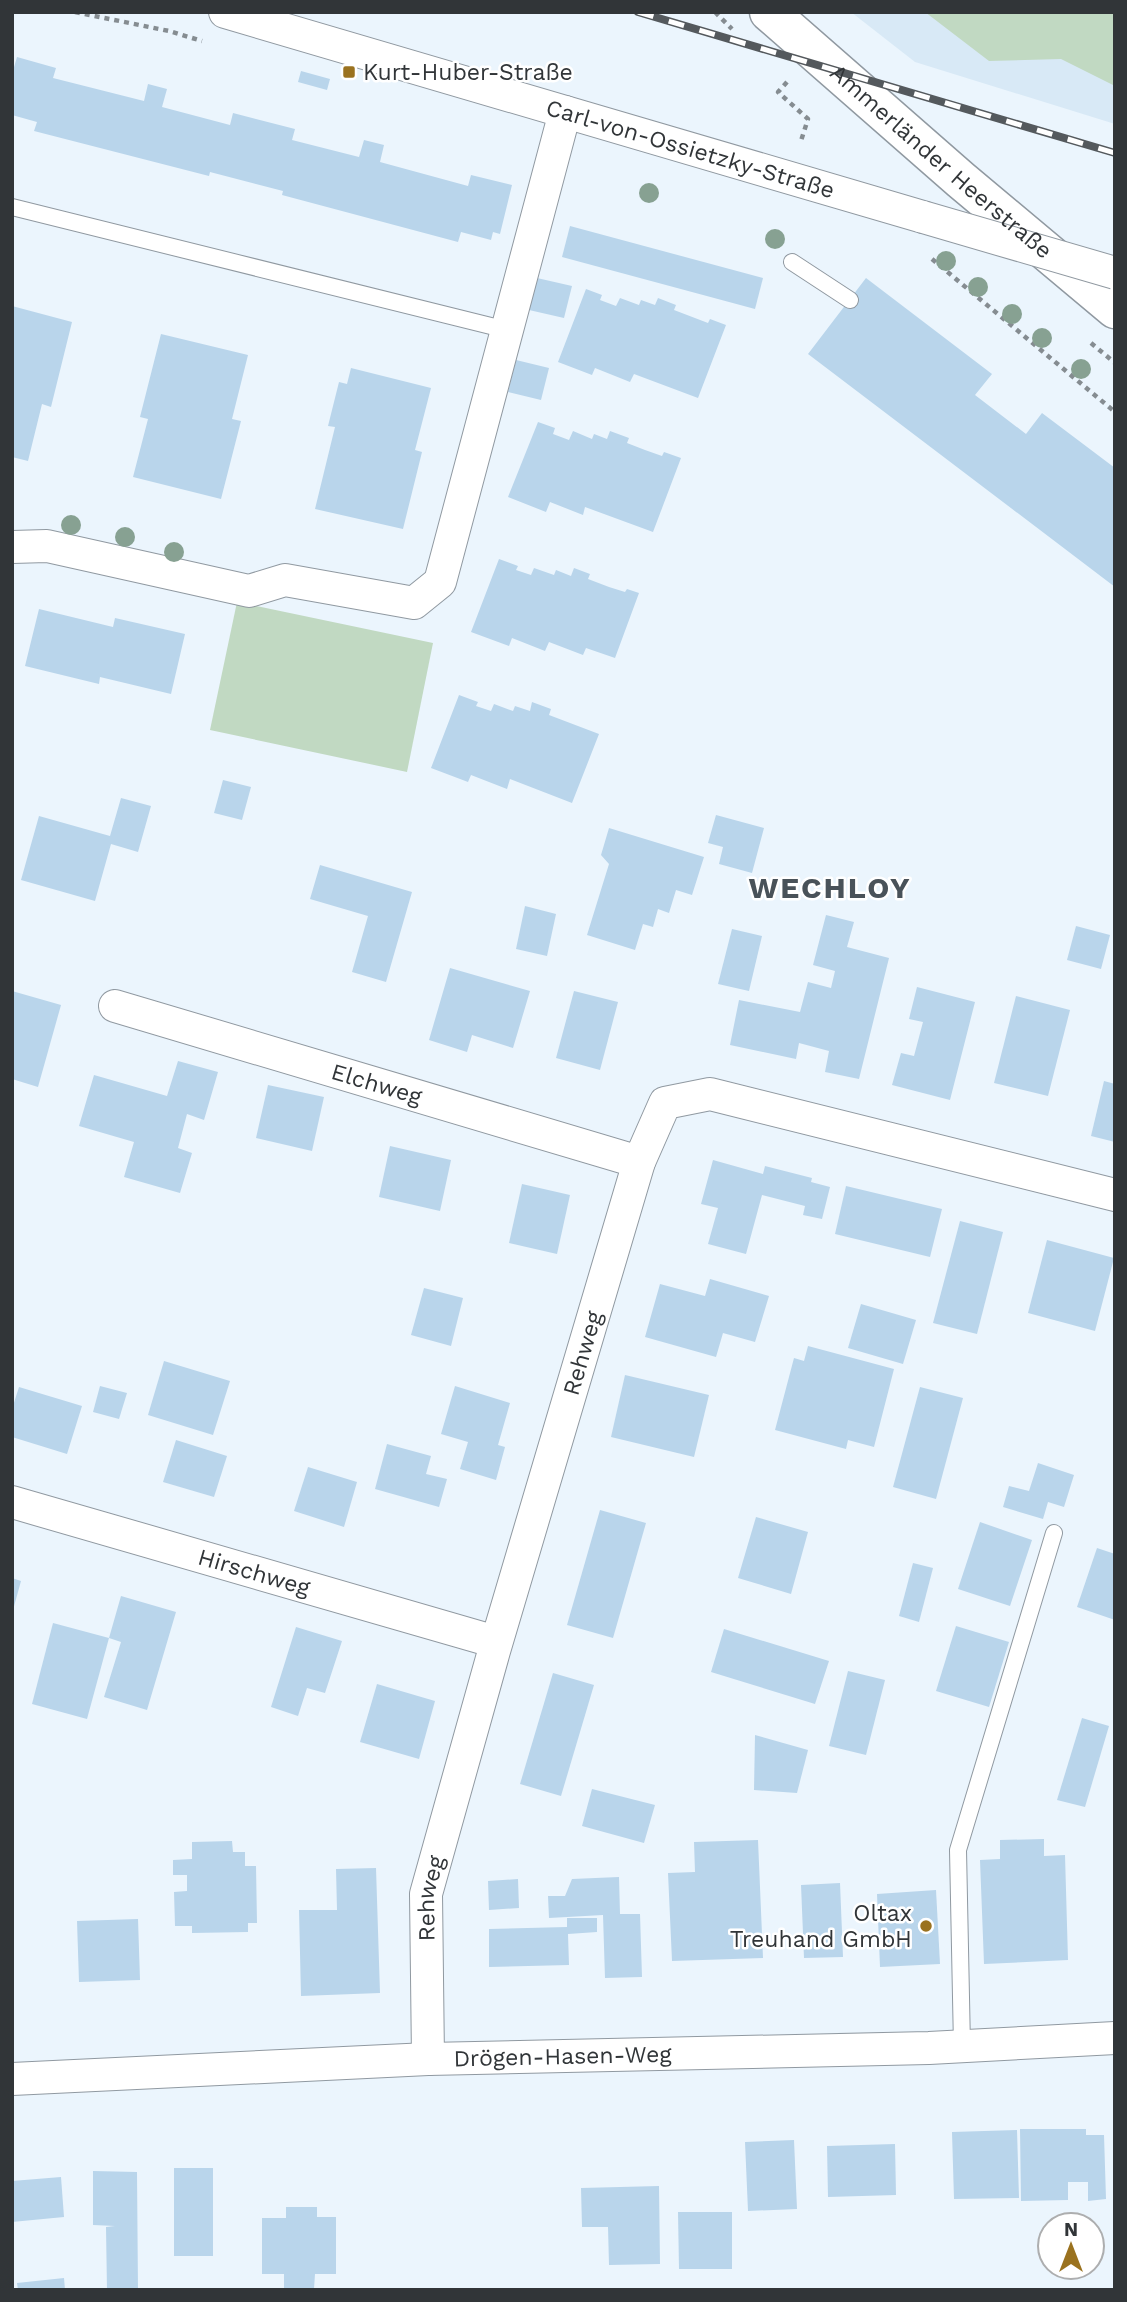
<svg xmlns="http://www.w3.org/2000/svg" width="1127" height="2302" font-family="'Work Sans',sans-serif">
<rect width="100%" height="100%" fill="#ebf5fd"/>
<polygon fill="#d8e9f6" points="851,12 1115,12 1115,124 915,62"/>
<g fill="#c1d9c2">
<polygon points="925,12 1115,12 1115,86 1061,59 989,61"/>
<polygon points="237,602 433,643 407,772 210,730"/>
</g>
<g fill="#b9d5eb">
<polygon points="17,57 56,68 53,78 144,101 148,84 167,89 162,107 230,125 233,113 295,129 292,140 359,157 364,140 384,145 380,162 468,186 471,175 512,185 500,234 493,232 491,240 461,232 458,242 282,195 283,191 210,172 209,176 34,131 37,122 12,115 12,74"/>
<polygon points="301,71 330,79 327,90 298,82"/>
<polygon points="570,226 763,278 755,309 562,257"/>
<polygon points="537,278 572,286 564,318 529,310"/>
<polygon points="866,278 992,374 975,395 1026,434 1042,413 1115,468 1115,587 808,354"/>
<polygon points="586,289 602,295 600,300 616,306 620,298 639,305 641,300 655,305 658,298 676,305 674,310 708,323 710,319 726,325 698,398 634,374 630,382 595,368 592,375 558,362"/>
<polygon points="12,306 72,322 51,407 42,404 28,461 12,457"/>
<polygon points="161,334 248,355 232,419 241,421 221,499 133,477 148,419 140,417"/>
<polygon points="516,360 549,368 541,400 508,392"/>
<polygon points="351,368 431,388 415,450 422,452 403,529 315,509 335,427 328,426 339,382 347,384"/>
<polygon points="538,422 555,428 553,434 569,440 573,431 592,439 594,434 607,439 610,431 629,438 627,443 645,450 662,456 664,452 681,458 653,532 585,507 583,515 550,502 546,512 508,497"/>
<polygon points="499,559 518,566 516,570 531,575 534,568 554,575 556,570 571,576 574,568 590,574 588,579 609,587 625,592 627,589 639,593 615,658 586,648 583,655 549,642 545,651 512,638 509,646 471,632"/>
<polygon points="39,609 113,627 115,618 185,634 171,694 100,677 99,684 25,666"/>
<polygon points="459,695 478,702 476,706 491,711 494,704 513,711 515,706 530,711 532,702 551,709 549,715 599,734 572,803 510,779 507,789 471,775 468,782 431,768"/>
<polygon points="223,780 251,787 242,820 214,813"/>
<polygon points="121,798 151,806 138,852 111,844 95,901 21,880 39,816 110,836"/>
<polygon points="716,815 764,828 752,873 719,864 723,847 708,843"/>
<polygon points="609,828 704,857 692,895 676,890 669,913 658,909 653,927 643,924 635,950 587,935 609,864 601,855"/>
<polygon points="320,865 412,892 386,982 352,972 368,916 310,899"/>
<polygon points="525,906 556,914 547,956 516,949"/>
<polygon points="826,915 854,922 847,947 889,958 859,1079 825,1072 829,1051 799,1043 796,1059 730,1045 739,1000 800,1012 808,982 831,988 835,971 813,965"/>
<polygon points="1076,926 1110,935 1101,969 1067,960"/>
<polygon points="732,929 762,936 749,991 718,984"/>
<polygon points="450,968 530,991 513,1048 472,1035 467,1052 429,1040"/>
<polygon points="917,987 975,1002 950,1100 892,1085 901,1053 914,1056 923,1022 909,1019"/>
<polygon points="12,991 61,1005 38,1087 12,1079"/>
<polygon points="574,991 618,1002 600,1070 556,1058"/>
<polygon points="1016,996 1070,1010 1048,1096 994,1083"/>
<polygon points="178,1061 218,1072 204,1120 187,1114 178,1148 192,1153 180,1193 124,1177 134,1142 79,1126 94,1075 167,1096"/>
<polygon points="1104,1081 1115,1084 1115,1142 1091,1136"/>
<polygon points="268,1085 324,1097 312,1151 256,1138"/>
<polygon points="390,1146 451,1160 440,1211 379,1197"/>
<polygon points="713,1160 763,1174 765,1166 812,1178 811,1182 830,1187 822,1219 803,1215 805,1206 762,1195 746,1254 708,1244 718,1208 701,1204"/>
<polygon points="522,1184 570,1195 557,1254 509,1243"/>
<polygon points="846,1186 942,1209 930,1257 835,1234"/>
<polygon points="960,1221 1003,1232 977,1334 933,1323"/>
<polygon points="1047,1240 1114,1258 1095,1331 1028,1313"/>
<polygon points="710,1279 769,1296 755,1342 723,1333 716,1357 645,1337 660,1284 705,1296"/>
<polygon points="424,1288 463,1298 451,1346 411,1335"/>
<polygon points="861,1304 916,1320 903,1364 848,1348"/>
<polygon points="808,1346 894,1369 874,1447 848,1440 846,1449 775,1430 794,1358 804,1361"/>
<polygon points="164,1361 230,1381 213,1435 148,1415"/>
<polygon points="625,1375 709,1395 694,1457 611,1437"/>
<polygon points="100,1386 127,1393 119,1419 93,1412"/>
<polygon points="455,1386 510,1403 498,1445 505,1447 496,1480 460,1469 468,1442 441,1434"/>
<polygon points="19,1387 82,1406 67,1454 12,1437 12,1409"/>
<polygon points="920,1387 963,1398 936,1499 893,1487"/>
<polygon points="176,1440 227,1456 214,1497 163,1482"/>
<polygon points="387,1444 431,1456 426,1474 447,1479 439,1507 375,1489"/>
<polygon points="1038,1463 1074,1475 1064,1507 1048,1502 1043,1519 1003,1507 1009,1486 1029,1491"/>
<polygon points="308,1467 357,1482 344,1527 294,1511"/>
<polygon points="600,1510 646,1523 613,1638 567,1625"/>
<polygon points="756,1517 808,1532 791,1594 738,1578"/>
<polygon points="980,1522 1032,1540 1010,1606 958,1589"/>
<polygon points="1097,1548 1115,1554 1115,1620 1077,1607"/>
<polygon points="913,1563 933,1568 919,1622 899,1616"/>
<polygon points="12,1578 21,1581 13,1610 12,1609"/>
<polygon points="121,1596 176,1612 147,1710 104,1697 121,1642 109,1638"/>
<polygon points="53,1623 109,1638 87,1719 32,1704"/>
<polygon points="956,1626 1009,1642 989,1707 936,1691"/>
<polygon points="296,1627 342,1641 325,1693 307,1688 298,1716 271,1707"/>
<polygon points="724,1629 829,1661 815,1704 711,1672"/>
<polygon points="848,1671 885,1680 866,1755 829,1746"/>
<polygon points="553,1673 594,1685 561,1796 520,1784"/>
<polygon points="377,1684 435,1701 419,1759 360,1742"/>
<polygon points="1082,1718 1109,1726 1085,1807 1057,1800"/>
<polygon points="755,1735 808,1750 797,1793 754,1790"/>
<polygon points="592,1789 655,1805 644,1843 582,1826"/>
<polygon points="1044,1839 1044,1856 1065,1855 1068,1960 984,1964 980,1860 1000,1859 1000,1840"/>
<polygon points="758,1840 763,1958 672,1961 668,1873 695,1872 694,1842"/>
<polygon points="232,1841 233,1852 245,1852 245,1866 256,1866 257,1923 248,1923 248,1932 192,1933 192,1926 175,1926 174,1892 187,1891 187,1875 173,1875 173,1860 192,1859 192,1842"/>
<polygon points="376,1868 380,1993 301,1996 299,1910 337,1910 336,1869"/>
<polygon points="619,1877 620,1914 640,1914 642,1977 605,1978 603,1915 549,1918 548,1896 565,1896 572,1879"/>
<polygon points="518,1879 519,1908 489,1910 488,1881"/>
<polygon points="840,1883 843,1957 804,1958 801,1885"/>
<polygon points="936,1890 940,1964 880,1967 877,1894"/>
<polygon points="567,1918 597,1918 597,1932 568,1934 569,1965 489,1967 489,1929 567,1927"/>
<polygon points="138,1919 140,1980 79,1982 77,1921"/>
<polygon points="1020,2129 1086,2129 1086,2135 1104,2135 1106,2199 1088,2201 1088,2182 1068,2182 1068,2200 1021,2201"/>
<polygon points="1017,2130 1019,2198 954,2199 952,2132"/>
<polygon points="794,2140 797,2209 748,2211 745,2142"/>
<polygon points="895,2144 896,2195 828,2197 827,2146"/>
<rect x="174" y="2168" width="39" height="88"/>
<polygon points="93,2171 137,2172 138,2290 107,2290 106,2227 115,2226 93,2225"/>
<polygon points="61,2177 64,2217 12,2222 12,2181"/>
<polygon points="659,2186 660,2264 609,2265 608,2227 582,2227 581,2188"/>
<polygon points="286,2207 317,2207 317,2217 336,2217 336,2274 315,2274 314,2289 284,2289 284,2274 262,2274 262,2218 286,2218"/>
<polygon points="678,2212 732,2212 732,2269 679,2269"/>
<polygon points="64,2278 65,2290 18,2290 17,2283"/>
</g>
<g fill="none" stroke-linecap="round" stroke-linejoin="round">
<g stroke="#9099a1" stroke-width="18">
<g id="service">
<polyline points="12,207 507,330"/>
<polyline points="792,262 850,300"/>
<polyline points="962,2046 958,1850 1054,1533"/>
</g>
</g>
<g stroke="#9099a1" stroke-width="34">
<g id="minor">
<path id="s1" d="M 225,12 L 923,217"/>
<polyline points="12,547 47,546 249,591 285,580 414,603 440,582 565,112"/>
<path id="s2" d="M 115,1006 L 639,1162"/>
<path id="s3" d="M 12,1502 L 496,1642"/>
<path id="s4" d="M 428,2059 L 426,1894 L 494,1651 L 639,1162 L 665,1103 L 710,1094 L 1115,1195"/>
<path id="s5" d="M 12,2079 L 428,2059 L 929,2048 L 1115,2038"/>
</g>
</g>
<g stroke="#9099a1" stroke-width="41">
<g id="tertiary">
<path id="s6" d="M 769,12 L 961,180 L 1115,309"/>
</g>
</g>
<g stroke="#858c91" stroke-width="4.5" stroke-dasharray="5 5" stroke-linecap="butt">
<polyline points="75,12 169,31 202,41"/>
<polyline points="715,12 732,29"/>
<polyline points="787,82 778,92 808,119 800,144"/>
<polyline points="932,259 1115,412"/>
<polyline points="1091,343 1115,363"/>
</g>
<use href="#service" stroke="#fff" stroke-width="16"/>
<use href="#minor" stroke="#fff" stroke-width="32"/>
<use href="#tertiary" stroke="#fff" stroke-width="38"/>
<g stroke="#54595d" stroke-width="8">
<polyline id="rail" points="638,12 1115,153"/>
</g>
<use href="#rail" stroke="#fff" stroke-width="5" stroke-dasharray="16" stroke-linecap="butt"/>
<g stroke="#9099a1" stroke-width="34" stroke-linecap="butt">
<polyline id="minor-bridge" points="923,217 1115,273"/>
</g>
<use href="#minor-bridge" stroke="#fff" stroke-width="32"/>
</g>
<g fill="#87a192">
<circle cx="649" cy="193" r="10"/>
<circle cx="775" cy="239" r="10"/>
<circle cx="946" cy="261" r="10"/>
<circle cx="978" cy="287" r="10"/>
<circle cx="1012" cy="314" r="10"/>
<circle cx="1042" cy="338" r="10"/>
<circle cx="1081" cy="369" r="10"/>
<circle cx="71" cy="525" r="10"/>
<circle cx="125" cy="537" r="10"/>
<circle cx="174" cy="552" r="10"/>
</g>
<g fill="#9a721f" stroke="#fff" stroke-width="2.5">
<rect x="342" y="65" width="14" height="14" rx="3.5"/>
<circle cx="926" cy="1926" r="7"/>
</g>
<g text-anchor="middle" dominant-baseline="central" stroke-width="5" stroke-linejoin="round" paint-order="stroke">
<g font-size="23" fill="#313538" stroke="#fff" text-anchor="start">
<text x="363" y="72">Kurt-Huber-Straße</text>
<text x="912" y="1913" text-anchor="end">Oltax<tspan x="912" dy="26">Treuhand GmbH</tspan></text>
</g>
<g font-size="23" fill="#313538" stroke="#fff">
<text stroke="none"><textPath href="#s1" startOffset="485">Carl-von-Ossietzky-Straße</textPath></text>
<text stroke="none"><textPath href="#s6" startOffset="228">Ammerländer Heerstraße</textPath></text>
<text stroke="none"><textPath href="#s2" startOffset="273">Elchweg</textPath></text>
<text stroke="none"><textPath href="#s4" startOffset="728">Rehweg</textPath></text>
<text stroke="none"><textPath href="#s3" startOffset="252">Hirschweg</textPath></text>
<text stroke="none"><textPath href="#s4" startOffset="161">Rehweg</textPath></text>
<text stroke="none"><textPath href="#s5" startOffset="551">Drögen-Hasen-Weg</textPath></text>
</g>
<g font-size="30" font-weight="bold" letter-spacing="2" fill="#495259" stroke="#fff">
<text x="830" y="887">WECHLOY</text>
</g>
</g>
<rect width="1127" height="2302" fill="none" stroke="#313538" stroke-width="28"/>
<g transform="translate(1071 2246)"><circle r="33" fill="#ffffff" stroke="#adaeaf" stroke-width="2"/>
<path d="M0-5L12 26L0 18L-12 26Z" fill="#9a721f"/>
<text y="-10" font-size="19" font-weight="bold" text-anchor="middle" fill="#313538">N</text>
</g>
</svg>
